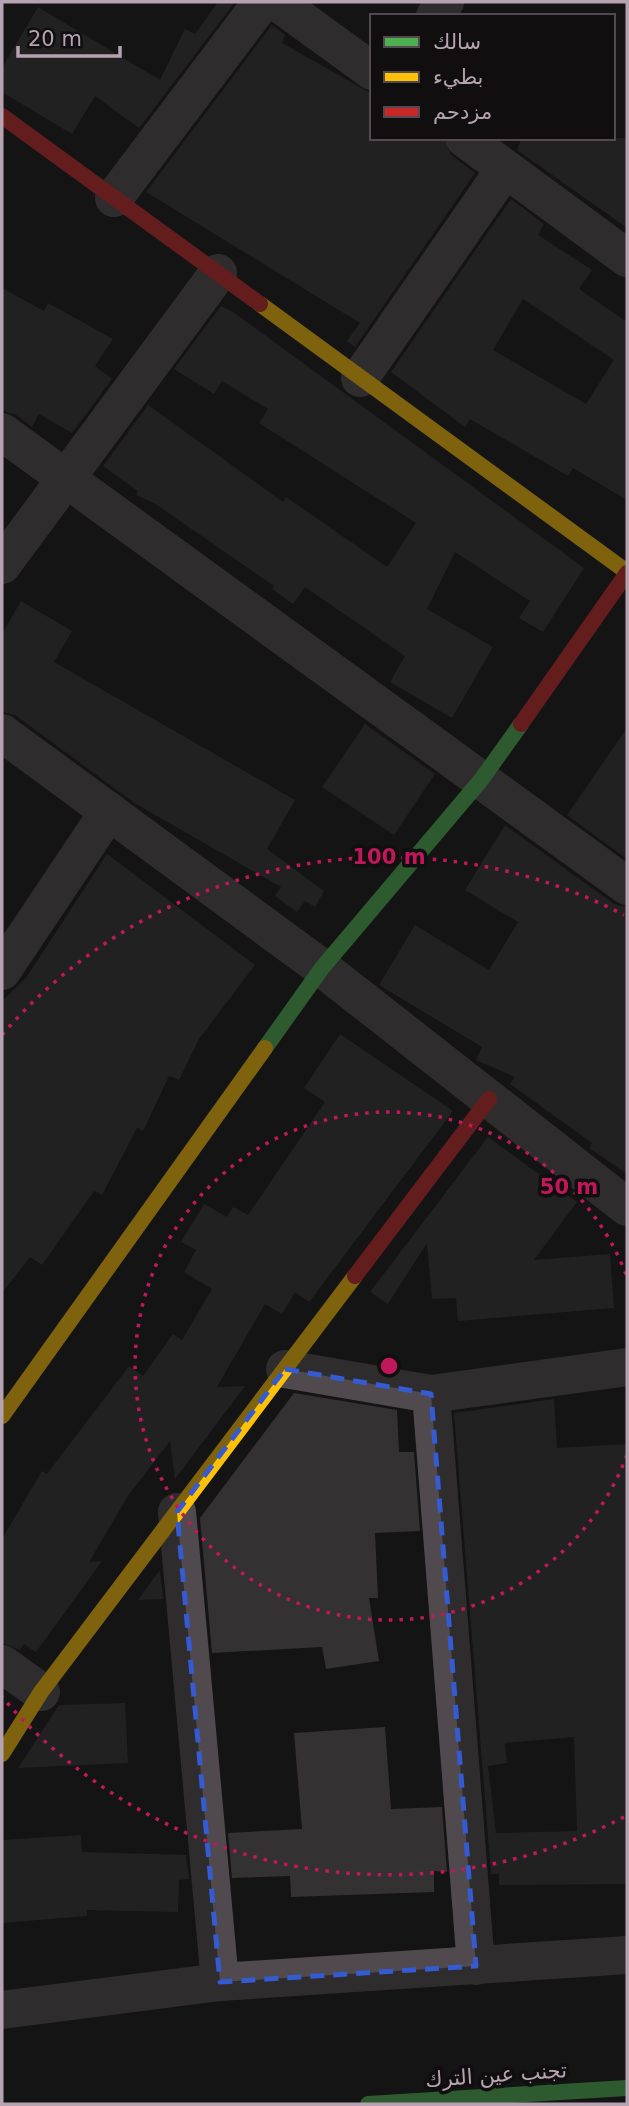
<svg xmlns="http://www.w3.org/2000/svg" width="629" height="2106" font-family="'DejaVu Sans','Noto Naskh Arabic',sans-serif">
<rect width="100%" height="100%" fill="#141414"/>
<g fill="#343132" fill-rule="evenodd">
<polygon points="218,2 235,2 139,128 95,96 72,134 2,92 2,68 38,7 160,80 185,29 195,34"/>
<polygon points="272,25 285,35 282,43 372,94 372,138 443,138 451,155 475,173 355,347 347,341 360,323 146,192"/>
<polygon points="522,138 627,138 627,228 517,150"/>
<path d="M 511,199 L 544,224 L 538,235 L 592,270 L 579,289 L 627,322 L 627,500 L 573,468 L 568,476 L 470,419 L 465,427 L 391,372 ZM 523,299 L 614,360 L 586,404 L 493,350 Z"/>
<polygon points="2,288 44,311 48,303 113,339 95,366 112,379 72,433 39,414 32,427 15,414 2,411"/>
<polygon points="221,306 233,312 584,568 543,632 519,618 530,601 455,552 427,609 493,647 452,718 390,682 405,656 305,587 293,604 272,589 274,586 154,503 136,495 138,491 103,466 148,405 283,502 286,497 387,567 416,523 259,423 268,409 222,381 214,394 174,369"/>
<polygon points="21,601 72,631 54,662 295,800 267,849 324,891 315,907 305,901 297,912 275,896 281,887 136,804 15,715 2,712 2,634"/>
<polygon points="365,724 435,774 394,835 322,787"/>
<polygon points="627,728 627,859 567,815"/>
<polygon points="505,825 614,904 627,907 627,1174 589,1148 592,1143 510,1084 515,1077 476,1060 482,1047 379,985 415,925 489,970 518,922 465,890"/>
<polygon points="107,854 255,965 199,1039 179,1080 169,1076 143,1131 137,1128 102,1195 94,1191 42,1265 30,1257 2,1293 2,1001 26,978"/>
<polygon points="340,1034 453,1111 309,1302 295,1292 282,1314 265,1304 217,1387 245,1386 175,1479 170,1441 128,1496 89,1562 102,1561 36,1652 24,1644 20,1650 2,1643 2,1539 42,1471 47,1474 129,1366 143,1376 173,1334 182,1340 212,1289 184,1272 196,1250 181,1242 204,1204 227,1217 233,1207 248,1215 325,1102 304,1088"/>
<polygon points="488,1137 577,1202 534,1260 610,1254 614,1308 458,1321 456,1298 432,1299 427,1243 388,1304 370,1292"/>
<polygon points="294,1393 397,1410 399,1452 414,1452 420,1531 375,1533 378,1598 369,1598 379,1661 326,1669 322,1647 212,1653 200,1518"/>
<path d="M 554,1399 L 557,1448 L 627,1444 L 627,1884 L 499,1885 L 499,1874 L 491,1874 L 454,1413 ZM 574,1737 L 577,1831 L 496,1833 L 488,1766 L 507,1763 L 505,1743 Z"/>
<polygon points="160,1570 163,1599 138,1600"/>
<polygon points="125,1703 128,1763 18,1768 59,1705"/>
<polygon points="385,1727 391,1809 442,1807 447,1872 434,1871 434,1892 291,1897 290,1876 232,1878 228,1833 302,1829 294,1733"/>
<polygon points="81,1835 82,1852 186,1855 189,1879 179,1880 178,1912 87,1910 87,1916 2,1923 2,1840"/>
</g>
<g fill="none" stroke-linecap="round" stroke-linejoin="round">
<g stroke="#504a4e" stroke-width="38">
<polyline points="277,2 372,71"/>
<polyline points="435,16 445,2"/>
<polyline points="464,138 627,258"/>
<polyline points="114,198 262,2"/>
<polyline points="360,378 505,169"/>
<polyline points="2,432 627,886"/>
<polyline points="2,565 218,273"/>
<polyline points="2,733 322,968 627,1207"/>
<polyline points="2,971 109,811"/>
<polyline points="285,1369 431,1394 627,1367"/>
<polyline points="431,1394 476,1966"/>
<polyline points="177,1512 220,1982"/>
<polyline points="2,1664 41,1692"/>
<polyline points="2,2010 220,1982 627,1955"/>
</g>
<g stroke="#4caf50" stroke-width="16">
<polyline points="265,1048 322,968 481,780 521,724"/>
<polyline points="368,2104 627,2088"/>
</g>
<g stroke="#ffc107" stroke-width="16">
<polyline points="260,304 627,572"/>
<polyline points="2,1416 265,1048"/>
<polyline points="2,1754 41,1692 355,1276"/>
</g>
<g stroke="#c62828" stroke-width="16">
<polyline points="2,116 260,304"/>
<polyline points="521,724 627,573"/>
<polyline points="355,1276 489,1099"/>
</g>
</g>
<path d="M0 0H629V2106H0ZM 285,1369 L 431,1394 L 476,1966 L 220,1982 L 177,1512 Z" fill="#141414" fill-opacity=".55" fill-rule="evenodd"/>
<path fill="none" stroke="#345bd2" stroke-width="5" stroke-dasharray="14 9" stroke-linejoin="round" d="M 285,1369 L 431,1394 L 476,1966 L 220,1982 L 177,1512 Z"/>
<g fill="none" stroke="#c2185b" stroke-width="3.5" stroke-dasharray="3.5 7">
<path d="M627 1455A254 254 0 1 1 627 1277"/>
<path d="M624 1817A509 509 0 0 1 2 1697M2 1035A509 509 0 0 1 624 915"/>
</g>
<g text-anchor="middle" dominant-baseline="central" stroke-width="7" stroke-linejoin="round" paint-order="stroke">
<g font-size="21" fill="#b6a3b2" stroke="#100e0f">
<text transform="translate(496 2075) rotate(-4)">تجنب عين الترك</text>
</g>
</g>
<circle cx="389" cy="1366" r="10" fill="#c2185b" stroke="#100e0f" stroke-width="3.5"/>
<g font-size="21" text-anchor="middle" font-weight="bold" fill="#c2185b" stroke="#100e0f" stroke-width="7" stroke-linejoin="round" paint-order="stroke">
<text x="389" y="864">100 m</text>
<text x="569" y="1194">50 m</text>
</g>
<rect width="629" height="2106" fill="none" stroke="#b6a3b2" stroke-width="7"/>
<rect x="370" y="14" width="245" height="126" fill="#100e0f" stroke="#524a50" stroke-width="2"/>
<rect x="384" y="37" width="35" height="10" fill="#4caf50" stroke="#524a50" stroke-width="2"/>
<text x="433" y="49" font-size="21" fill="#b6a3b2">سالك</text>
<rect x="384" y="72" width="35" height="10" fill="#ffc107" stroke="#524a50" stroke-width="2"/>
<text x="433" y="84" font-size="21" fill="#b6a3b2">بطيء</text>
<rect x="384" y="107" width="35" height="10" fill="#c62828" stroke="#524a50" stroke-width="2"/>
<text x="433" y="119" font-size="21" fill="#b6a3b2">مزدحم</text>
<path d="M18 46v10h102v-10" fill="none" stroke="#b6a3b2" stroke-width="3.5"/>
<text x="28" y="46" font-size="21" fill="#b6a3b2" stroke="#100e0f" stroke-width="5" paint-order="stroke">20 m</text>
</svg>
